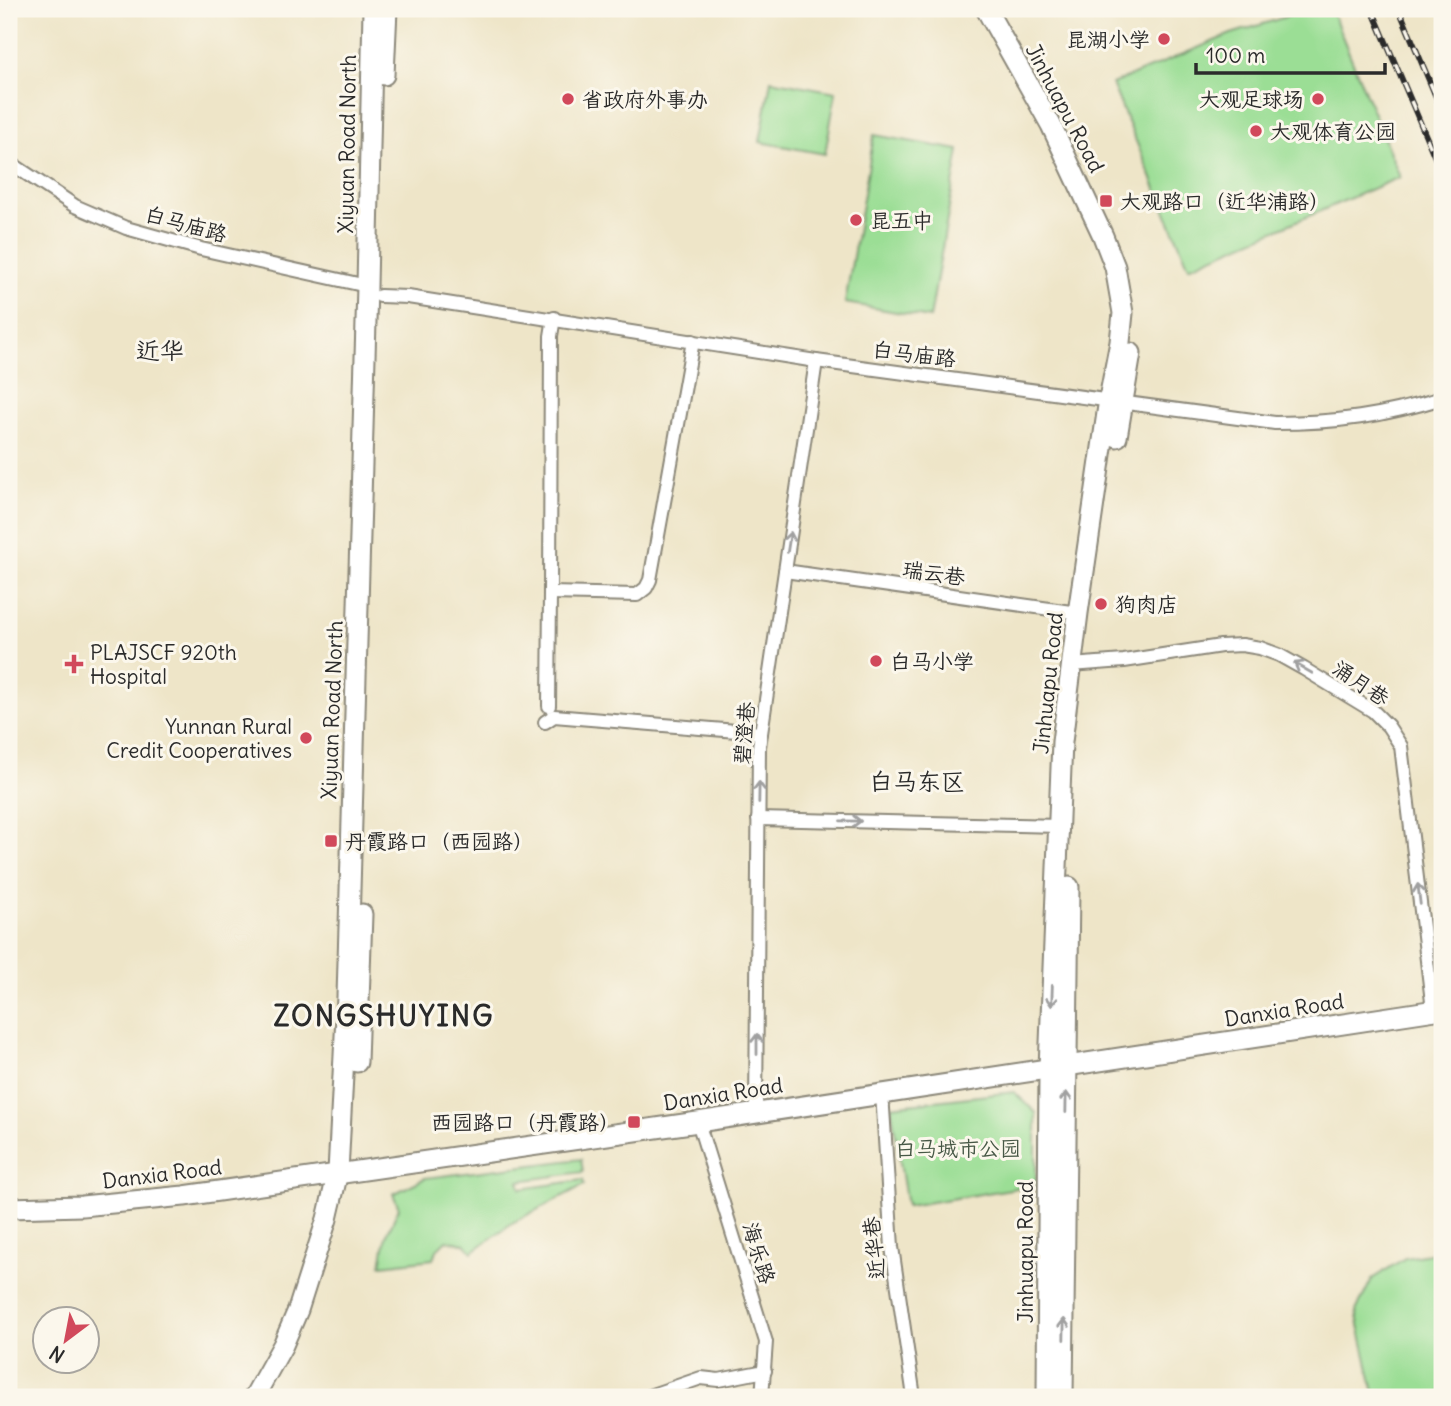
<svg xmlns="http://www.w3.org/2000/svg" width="1451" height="1406" font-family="Delius,'LXGW WenKai TC',sans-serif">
<rect width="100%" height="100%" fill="#fbf7ec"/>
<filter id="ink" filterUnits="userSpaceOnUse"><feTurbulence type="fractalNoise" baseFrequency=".0143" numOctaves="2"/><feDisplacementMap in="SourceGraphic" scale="14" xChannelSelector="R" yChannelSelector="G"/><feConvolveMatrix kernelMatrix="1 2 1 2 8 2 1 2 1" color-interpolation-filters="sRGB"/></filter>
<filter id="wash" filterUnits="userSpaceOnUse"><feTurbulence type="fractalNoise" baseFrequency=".00686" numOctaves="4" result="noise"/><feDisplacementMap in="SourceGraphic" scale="28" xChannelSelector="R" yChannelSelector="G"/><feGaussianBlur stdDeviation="1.57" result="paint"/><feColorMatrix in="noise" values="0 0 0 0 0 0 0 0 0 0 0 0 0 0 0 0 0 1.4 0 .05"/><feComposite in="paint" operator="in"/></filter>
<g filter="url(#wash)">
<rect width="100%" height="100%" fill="#eee5c8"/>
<g fill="#9bde95" stroke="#638460" stroke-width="2">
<polygon points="1311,9 1331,9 1400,177 1189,267 1112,84 1231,34"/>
<polygon points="771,80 836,92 825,154 760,142"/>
<polygon points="874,135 959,150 930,318 845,303"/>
<polygon points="1014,1092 1036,1113 1036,1185 907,1206 891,1106"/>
<polygon points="581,1159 583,1172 519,1181 521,1189 583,1180 584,1185 512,1223 472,1252 465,1244 446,1240 438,1248 433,1259 381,1265 386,1236 399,1208 393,1194 425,1178"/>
<polygon points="1442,1252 1442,1397 1375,1397 1356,1311 1372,1279 1405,1258"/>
</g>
</g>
<g filter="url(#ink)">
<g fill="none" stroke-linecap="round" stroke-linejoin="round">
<g stroke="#8c887a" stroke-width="16">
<g id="street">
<polyline points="9,162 75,206 126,228 201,249 367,286"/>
<path d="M 380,296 L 408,297 L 816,361 L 1275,423 C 1336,423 1384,416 1442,398"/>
<polyline points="554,318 551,336 550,593 637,595 646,588 650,580 693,341"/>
<polyline points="785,571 1078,613"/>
<polyline points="1071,665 1124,661 1221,646 1242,645 1260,648 1279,655 1304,669 1373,711 1388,726 1401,746 1433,1010"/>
<polyline points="549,706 550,593"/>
<polyline points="545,722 554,716 761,733"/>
<polyline points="758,819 1059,826"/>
<polyline points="882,1093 892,1247 914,1397"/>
<polyline points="756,1112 759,747 816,361"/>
<polyline points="698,1122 766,1342 762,1397"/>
<polyline points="646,1397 701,1378 719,1380 765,1371"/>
</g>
</g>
<g stroke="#8c887a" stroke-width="23">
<g id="secondary">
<polyline points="986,9 1051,125 1103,236 1115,267 1123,313 1120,342 1109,399 1078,613 1062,742 1049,1068 1047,1397"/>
<polyline points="384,75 387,9"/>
<polyline points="1117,437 1131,353"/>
<polyline points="357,1062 362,914"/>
<polyline points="9,1208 82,1206 184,1196 698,1122 1442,1009"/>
<polyline points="254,1397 283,1345 298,1310 327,1219 338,1172 347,997 367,286 373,9"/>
<polyline points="1063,1397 1069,887"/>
</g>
</g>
<use href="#street" stroke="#fff" stroke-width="12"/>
<use href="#secondary" stroke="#fff" stroke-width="19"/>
<g stroke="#2b2b2b" stroke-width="6">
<g id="rail">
<polyline points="1372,9 1442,174"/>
<polyline points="1399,9 1442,111"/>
</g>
</g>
<use href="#rail" stroke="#fbf7ec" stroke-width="3.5" stroke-dasharray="10" stroke-linecap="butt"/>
</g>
<defs><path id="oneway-shaft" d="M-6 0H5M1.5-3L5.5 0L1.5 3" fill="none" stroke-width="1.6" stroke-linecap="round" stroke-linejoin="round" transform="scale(1.75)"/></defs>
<g stroke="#a0a0a0">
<use href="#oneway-shaft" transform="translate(789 542) rotate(-81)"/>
<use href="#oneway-shaft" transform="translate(1303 668) rotate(-150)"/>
<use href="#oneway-shaft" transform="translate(759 792) rotate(-89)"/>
<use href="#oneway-shaft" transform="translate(851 821) rotate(1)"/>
<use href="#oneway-shaft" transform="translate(1419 894) rotate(-97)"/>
<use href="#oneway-shaft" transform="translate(1052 996) rotate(92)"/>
<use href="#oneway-shaft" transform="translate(757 1044) rotate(-90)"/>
<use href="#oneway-shaft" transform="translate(1066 1102) rotate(-89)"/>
<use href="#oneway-shaft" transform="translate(1064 1329) rotate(-89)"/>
</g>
</g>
<g fill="#d1495b" stroke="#fbf7ec" stroke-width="2.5">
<circle cx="1164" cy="39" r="7"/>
<circle cx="568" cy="99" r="7"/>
<circle cx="1318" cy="99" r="7"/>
<circle cx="1256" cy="131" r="7"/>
<rect x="1099" y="194" width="14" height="14" rx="3.5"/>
<circle cx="856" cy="220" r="7"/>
<circle cx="1101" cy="604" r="7"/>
<circle cx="876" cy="661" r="7"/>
<path d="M70.5 653.5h7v7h7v7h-7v7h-7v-7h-7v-7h7z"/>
<circle cx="306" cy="738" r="7"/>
<rect x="324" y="834" width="14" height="14" rx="3.5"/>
<rect x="627" y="1115" width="14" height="14" rx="3.5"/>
</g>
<g text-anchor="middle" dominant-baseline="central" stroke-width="6" stroke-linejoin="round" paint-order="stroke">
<g font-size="21" fill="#2b2b2b" stroke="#fbf7ec" text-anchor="start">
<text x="1150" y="39" text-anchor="end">昆湖小学</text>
<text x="582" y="99">省政府外事办</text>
<text x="1304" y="99" text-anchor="end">大观足球场</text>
<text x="1270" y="131">大观体育公园</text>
<text x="1120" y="201">大观路口（近华浦路）</text>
<text x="870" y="220">昆五中</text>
<text x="1115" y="604">狗肉店</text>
<text x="90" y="652">PLAJSCF 920th<tspan x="90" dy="24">Hospital</tspan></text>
<text x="890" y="661">白马小学</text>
<text x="292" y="726" text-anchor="end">Yunnan Rural<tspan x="292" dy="24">Credit Cooperatives</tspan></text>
<text x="345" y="841">丹霞路口（西园路）</text>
<text x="620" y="1122" text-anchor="end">西园路口（丹霞路）</text>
</g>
<g font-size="21" fill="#2b2b2b" stroke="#fbf7ec">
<text transform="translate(1065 108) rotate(62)">Jinhuapu Road</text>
<text transform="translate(347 144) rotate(-89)">Xiyuan Road North</text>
<text transform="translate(186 224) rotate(15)">白马庙路</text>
<text transform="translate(914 354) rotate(7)">白马庙路</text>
<text transform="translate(934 573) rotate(8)">瑞云巷</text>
<text transform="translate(1048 683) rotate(-84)">Jinhuapu Road</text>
<text transform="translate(1361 683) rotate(34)">涌月巷</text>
<text transform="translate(332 710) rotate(-88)">Xiyuan Road North</text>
<text transform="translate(744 733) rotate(-85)">碧澄巷</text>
<text transform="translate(1284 1010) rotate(-9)">Danxia Road</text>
<text transform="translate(723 1094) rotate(-9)">Danxia Road</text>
<text transform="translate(162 1174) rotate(-7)">Danxia Road</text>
<text transform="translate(874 1248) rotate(-96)">近华巷</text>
<text transform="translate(1025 1252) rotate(-90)">Jinhuapu Road</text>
<text transform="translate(759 1253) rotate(73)">海乐路</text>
</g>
<g font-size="21" fill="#475846" stroke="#fbf7ec">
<text x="958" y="1148">白马城市公园</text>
</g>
<g font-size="24" fill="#2b2b2b" stroke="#fbf7ec">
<text x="160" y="350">近华</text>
<text x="917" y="781">白马东区</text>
</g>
<g font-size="28" font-weight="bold" letter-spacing="2" fill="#2b2b2b" stroke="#fbf7ec">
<text x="384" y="1016">ZONGSHUYING</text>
</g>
</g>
<rect width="1451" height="1406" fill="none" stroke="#fbf7ec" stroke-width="35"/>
<g transform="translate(66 1340) rotate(212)"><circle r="33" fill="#fbf7ec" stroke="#a8a59f" stroke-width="2"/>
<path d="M0-5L12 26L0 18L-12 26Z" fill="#d1495b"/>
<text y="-10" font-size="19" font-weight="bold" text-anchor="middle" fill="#2b2b2b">N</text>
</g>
<path d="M1196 63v10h189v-10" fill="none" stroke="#2b2b2b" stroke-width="3.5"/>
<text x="1206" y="63" font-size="21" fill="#2b2b2b" stroke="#fbf7ec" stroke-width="5" paint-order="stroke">100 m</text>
</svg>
